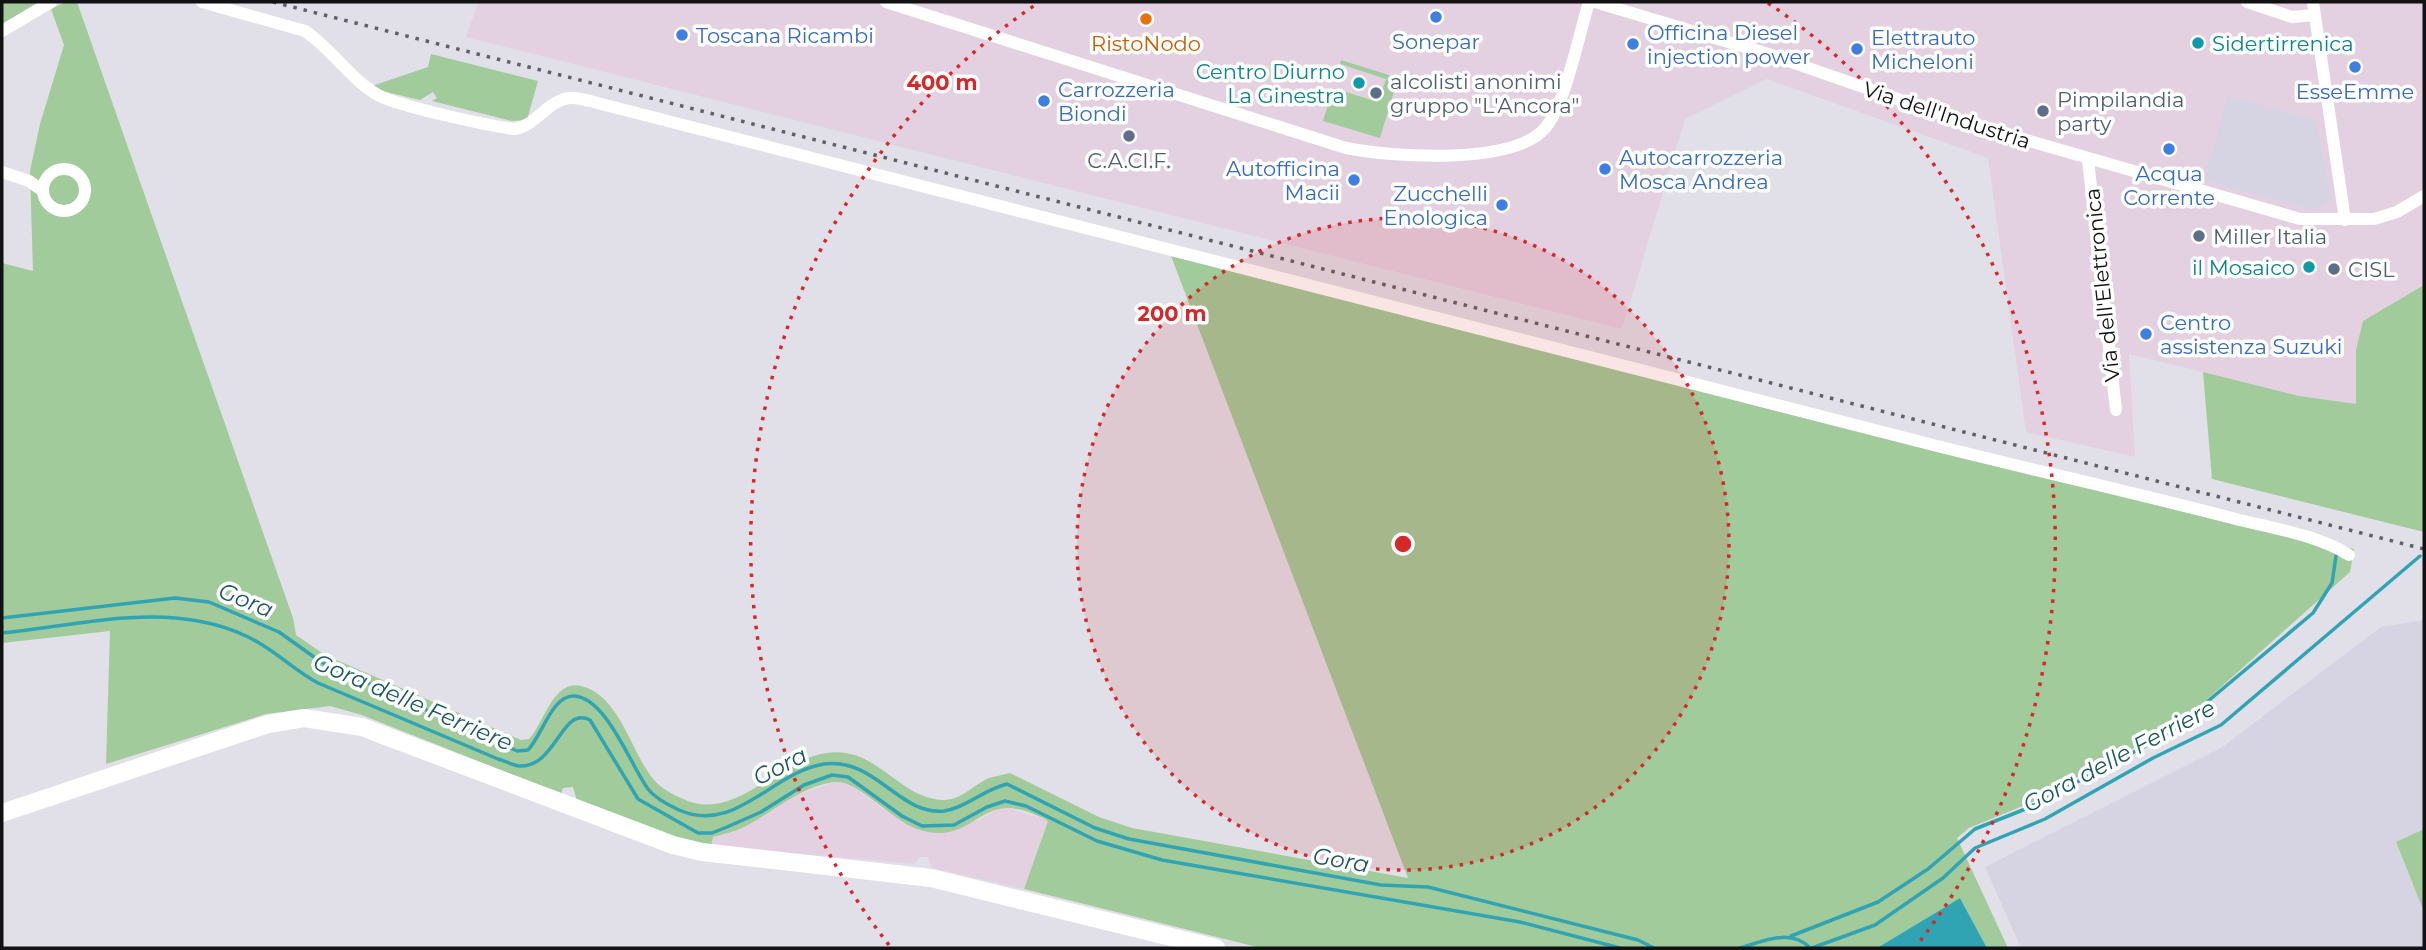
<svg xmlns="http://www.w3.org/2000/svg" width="2426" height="950" font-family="Montserrat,sans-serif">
<rect width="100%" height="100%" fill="#e1e0e8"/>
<g fill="#e3d1e2">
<polygon points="478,2 2424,2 2424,285 2363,321 2356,350 2356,405 2299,396 2129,354 2135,457 2026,432 1988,158 1767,79 1685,119 1622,329 466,37"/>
<polygon points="838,781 853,787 903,823 979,820 996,810 1008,808 1048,820 1024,889 932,868 927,857 920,857 914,864 711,846 713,837 742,828 793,796"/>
</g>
<g fill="#d6d4e3">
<polygon points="2228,96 2316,120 2331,201 2314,211 2204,180"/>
<polygon points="2424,620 2424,829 2396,843 2424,912 2424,948 2021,948 1985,867 2221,748 2381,627"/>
</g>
<g fill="#a1cb9a">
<polygon points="2,2 39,2 2,24"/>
<path d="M 66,2 L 77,2 L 293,618 L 296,635 L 325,655 L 521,740 L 529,739 C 544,724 553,679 581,686 C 620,695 631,753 654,780 C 661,788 672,794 681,798 C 735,825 775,760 827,753 C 877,746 897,797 942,800 C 961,801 973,785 989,778 C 996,776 1003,775 1010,773 L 1099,817 L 1132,828 L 1408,878 L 1171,256 L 1997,463 L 2354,549 L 2350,572 L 2174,729 L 2095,767 L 2030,803 L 1969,828 L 1957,838 L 2008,948 L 1987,948 L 1960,898 L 1877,948 L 1261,948 L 1024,889 L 1048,821 C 1037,815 1021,808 1007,808 C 975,809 963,845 917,829 C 892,821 857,779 834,782 C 799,787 774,812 744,827 C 735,832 723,834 713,837 L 711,846 L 648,830 L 577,801 L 573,787 L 563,788 L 561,794 L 362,715 L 330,706 L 266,714 L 106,764 L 110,631 L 2,643 L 2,263 L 33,271 L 30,171 L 40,124 L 64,45 L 51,9 Z"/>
<polygon points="431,54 538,81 527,120 512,121 432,101 437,98 433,92 420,100 382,91 372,86 428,67"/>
<polygon points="1341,60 1398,78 1380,138 1323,121 1333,88 1378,102 1386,79 1340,64"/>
<polygon points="2424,285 2424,532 2212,479 2203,372 2299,396 2356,404 2356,350 2363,321"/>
<polygon points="2424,829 2424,912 2396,842"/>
</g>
<polygon fill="#31a4b3" points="1960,898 1987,948 1877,948"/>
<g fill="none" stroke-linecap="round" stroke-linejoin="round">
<g stroke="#31a4b3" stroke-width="3.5">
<path d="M 2,618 L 175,598 L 209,602 L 279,632 L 321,662 L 517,751 L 528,750 C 542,736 552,695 574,696 C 606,697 631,766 648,789 C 655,798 668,805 679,810 C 735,835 772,772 824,764 C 875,757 900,816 944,811 C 965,808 983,790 1007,784 L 1095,828 L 1129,839 L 1381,885 L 1428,887 L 1638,940 L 1654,948"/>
<path d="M 2,633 C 83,625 169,600 246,636 C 273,648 292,669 318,683 L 498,759 C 505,761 513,765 519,766 C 557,768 561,705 590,720 L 638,799 L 698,833 L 712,833 L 727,827 L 761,812 L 804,785 L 832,775 L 848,777 L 902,816 L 922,826 L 954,825 L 987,807 L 1005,801 L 1026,806 L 1097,841 L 1162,860 L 1520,922 L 1620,948"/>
<polyline points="1791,936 1878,902 1928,869 1975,829 2028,808 2170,733 2313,613 2332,583 2336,556"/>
<path d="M 1740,948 C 1764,941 1791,928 1810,948"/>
<polyline points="1812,948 1875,925 1943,878 1975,848 2045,819 2153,758 2221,725 2420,556"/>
</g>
<g stroke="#fff" stroke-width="12">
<path d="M 202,2 L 305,31 C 332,49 350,79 378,95 C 397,106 490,126 514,129 C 536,126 547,101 569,98 C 582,97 596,103 609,106 L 1941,447 C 2038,471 2135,493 2232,518 C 2269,528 2316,534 2349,555"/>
<path d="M 886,2 L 1346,148 C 1391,157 1515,166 1546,127 C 1566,102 1579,34 1589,2"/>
<polyline points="1595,2 1765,53 1967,123 2300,219 2374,219 2397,212 2424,196"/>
<polyline points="2247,2 2292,17 2315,15"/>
<polyline points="2313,2 2345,220"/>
<polyline points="2,31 51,2"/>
<polyline points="2088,160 2116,410"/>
<circle cx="64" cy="190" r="21"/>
<polyline points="2,172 29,181 43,191"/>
</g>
<polyline stroke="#fff" stroke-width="18" points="2,813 268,724 304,718 362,727 673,845 702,852 931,878 1216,948"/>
<polyline stroke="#605f64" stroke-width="3.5" stroke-dasharray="3.5 7" stroke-linecap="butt" points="273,2 2424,549"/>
</g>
<circle cx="1403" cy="544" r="326" fill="#d62828" fill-opacity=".12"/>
<g fill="none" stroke="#d62828" stroke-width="3.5" stroke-dasharray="3.5 7">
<circle cx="1403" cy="544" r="326"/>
<path d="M889 945A652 652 0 0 1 1038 3M1768 3A652 652 0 0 1 1917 945"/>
</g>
<g fill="#3f7fe0" stroke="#fff" stroke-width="2.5">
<circle cx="1436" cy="17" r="7"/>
<circle cx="682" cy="35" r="7"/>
<circle cx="1633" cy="44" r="7"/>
<circle cx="1857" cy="49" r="7"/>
<circle cx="2355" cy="67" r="7"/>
<circle cx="1044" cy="101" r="7"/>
<circle cx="2169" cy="149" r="7"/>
<circle cx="1605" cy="169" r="7"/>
<circle cx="1354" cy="180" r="7"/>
<circle cx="1502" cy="205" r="7"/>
<circle cx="2146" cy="334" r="7"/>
</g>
<circle fill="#e8710a" stroke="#fff" stroke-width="2.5" cx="1146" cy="19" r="7"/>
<g fill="#0f9aa8" stroke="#fff" stroke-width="2.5">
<circle cx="2198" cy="43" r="7"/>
<circle cx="1359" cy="83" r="7"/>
<circle cx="2309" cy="267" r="7"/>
</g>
<g fill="#5c6f8a" stroke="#fff" stroke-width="2.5">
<circle cx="1376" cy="93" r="7"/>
<circle cx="2043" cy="111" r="7"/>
<circle cx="1129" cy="136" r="7"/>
<circle cx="2199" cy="236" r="7"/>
<circle cx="2334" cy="269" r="7"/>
</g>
<g text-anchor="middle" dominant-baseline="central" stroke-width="7" stroke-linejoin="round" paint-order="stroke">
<g font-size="21" fill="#366cbe" stroke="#fff" text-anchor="start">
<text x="1647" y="32">Officina Diesel<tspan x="1647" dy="24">injection power</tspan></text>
<text x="696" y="35">Toscana Ricambi</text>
<text x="1871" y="37">Elettrauto<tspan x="1871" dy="24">Micheloni</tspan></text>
<text x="1436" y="41" text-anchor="middle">Sonepar</text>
<text x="1058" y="89">Carrozzeria<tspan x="1058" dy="24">Biondi</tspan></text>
<text x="2355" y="91" text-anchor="middle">EsseEmme</text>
<text x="1619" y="157">Autocarrozzeria<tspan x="1619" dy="24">Mosca Andrea</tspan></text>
<text x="1340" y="168" text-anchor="end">Autofficina<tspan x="1340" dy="24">Macii</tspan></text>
<text x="2169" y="173" text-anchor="middle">Acqua<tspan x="2169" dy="24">Corrente</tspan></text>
<text x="1488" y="193" text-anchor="end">Zucchelli<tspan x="1488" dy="24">Enologica</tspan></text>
<text x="2160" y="322">Centro<tspan x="2160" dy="24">assistenza Suzuki</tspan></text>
</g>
<g font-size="21" fill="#c56008" stroke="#fff">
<text x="1146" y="43">RistoNodo</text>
</g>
<g font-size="21" fill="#0d838f" stroke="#fff" text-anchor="end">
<text x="2212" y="43" text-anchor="start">Sidertirrenica</text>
<text x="1345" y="71">Centro Diurno<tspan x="1345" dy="24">La Ginestra</tspan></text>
<text x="2295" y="267">il Mosaico</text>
</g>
<g font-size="21" fill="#4e5e75" stroke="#fff" text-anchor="start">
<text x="1390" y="81">alcolisti anonimi<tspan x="1390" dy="24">gruppo "L'Ancora"</tspan></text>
<text x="2057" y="99">Pimpilandia<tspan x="2057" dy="24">party</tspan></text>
<text x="1129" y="160" text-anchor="middle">C.A.CI.F.</text>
<text x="2213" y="236">Miller Italia</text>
<text x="2348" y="269">CISL</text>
</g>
<g font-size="21" fill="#121114" stroke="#fff">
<text transform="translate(1947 115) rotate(18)">Via dell'Industria</text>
<text transform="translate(2102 285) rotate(-96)">Via dell'Elettronica</text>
</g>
<g font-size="23" font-style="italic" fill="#1b5860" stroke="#fff">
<text transform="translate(246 600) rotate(22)">Gora</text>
<text transform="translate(413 702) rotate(23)">Gora delle Ferriere</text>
<text transform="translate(2119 756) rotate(-28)">Gora delle Ferriere</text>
<text transform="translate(780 766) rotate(-27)">Gora</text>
<text transform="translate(1341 860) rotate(10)">Gora</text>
</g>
</g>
<circle cx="1403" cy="544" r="10" fill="#d62828" stroke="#fff" stroke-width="3.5"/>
<g font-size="21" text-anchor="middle" font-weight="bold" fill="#d62828" stroke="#fff" stroke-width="7" stroke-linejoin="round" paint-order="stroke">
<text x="942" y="90">400 m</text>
<text x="1172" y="321">200 m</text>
</g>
<rect width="2426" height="950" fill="none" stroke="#121114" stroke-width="7"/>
</svg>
